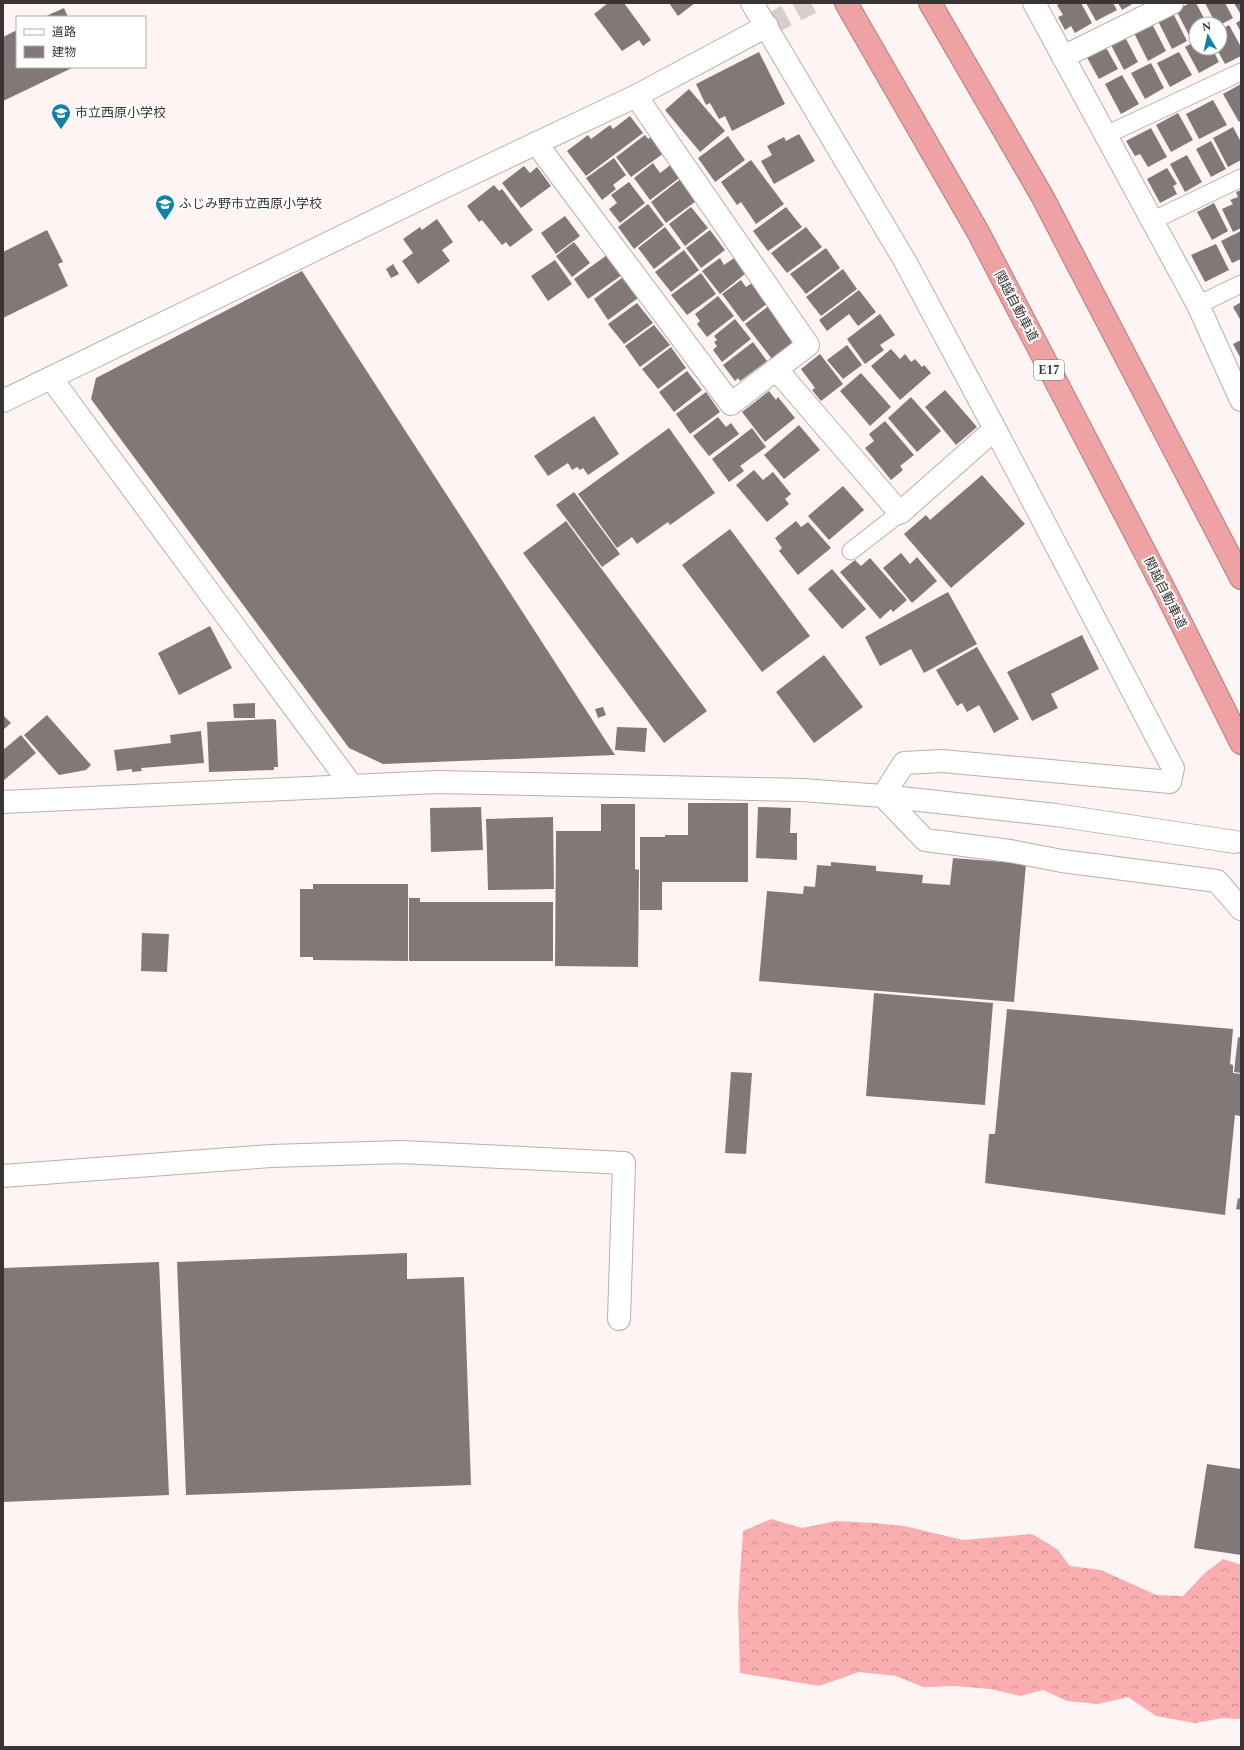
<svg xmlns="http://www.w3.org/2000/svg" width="1244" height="1750" font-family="Spectral,'Noto Sans JP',serif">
<defs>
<pattern id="forest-crowns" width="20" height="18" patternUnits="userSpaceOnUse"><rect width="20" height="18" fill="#faaeaf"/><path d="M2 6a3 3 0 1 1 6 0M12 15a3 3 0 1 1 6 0" fill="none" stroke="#cb8e8f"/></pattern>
</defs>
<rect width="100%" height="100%" fill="#fef4f3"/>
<polygon fill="url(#forest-crowns)" points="771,1519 802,1528 836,1521 874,1523 904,1526 963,1540 1032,1534 1057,1549 1070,1566 1101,1570 1156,1595 1183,1596 1205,1573 1223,1559 1241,1565 1241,1719 1223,1718 1195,1723 1156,1716 1128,1697 1098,1704 1067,1701 1043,1690 1020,1696 990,1689 956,1686 923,1687 896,1676 859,1672 819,1686 740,1673 738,1604 743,1531"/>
<g fill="#827878">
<polygon points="608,3 624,3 651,40 643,46 639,40 622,51 594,14"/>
<polygon points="669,3 695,3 678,16"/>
<polygon points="1060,3 1081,3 1092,23 1075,33 1071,26 1065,30 1058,17 1063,15 1057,5"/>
<polygon points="1086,3 1113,3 1117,10 1096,21"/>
<polygon points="1118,3 1134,3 1122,10"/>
<polygon points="1190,3 1196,3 1207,24 1196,24 1196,38 1192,41 1176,10"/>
<polygon points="1205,3 1225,3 1233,18 1220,25 1216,24"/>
<polygon points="1234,3 1241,3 1241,15"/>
<polygon points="64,8 68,17 44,17"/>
<polygon points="1172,11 1187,41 1172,49 1157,19"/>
<polygon points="1241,20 1241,32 1236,23"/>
<polygon points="1151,22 1166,51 1148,61 1133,31"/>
<polygon points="1229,25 1241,47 1241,56 1225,64 1216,48 1220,48 1220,30"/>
<polygon points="17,30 17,67 74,67 3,101 3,37"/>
<polygon points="1124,35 1138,62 1124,70 1110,43"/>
<polygon points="1196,41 1196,48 1212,48 1219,62 1199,73 1185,47"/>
<polygon points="1104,44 1118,69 1099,79 1085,54"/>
<polygon points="759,52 785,104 732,131 725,116 719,119 710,103 706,105 696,84"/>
<polygon points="1179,52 1192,75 1170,87 1157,63"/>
<polygon points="1151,63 1164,88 1145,99 1131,73"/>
<polygon points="1122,75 1139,104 1121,114 1105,84"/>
<polygon points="1241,84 1241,120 1239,122 1223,94"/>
<polygon points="689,89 725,131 700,152 665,110"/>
<polygon points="1213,100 1227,125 1199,139 1186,114"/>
<polygon points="1178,113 1193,140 1171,152 1156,125"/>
<polygon points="630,116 643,133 586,176 567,151 588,135 591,139 610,125 613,129"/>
<polygon points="1233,127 1241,142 1241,160 1228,167 1213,138"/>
<polygon points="1151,128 1167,157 1148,167 1140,154 1135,156 1126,141"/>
<polygon points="799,134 815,161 774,184 761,161 772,155 767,146 784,137 786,141"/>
<polygon points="645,135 648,139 652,136 664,153 631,177 616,157"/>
<polygon points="728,136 745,160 715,182 698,158"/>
<polygon points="1211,141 1226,169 1211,177 1196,149"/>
<polygon points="1187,155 1202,182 1185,192 1170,164"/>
<polygon points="614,158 626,175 613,185 616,189 602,200 586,178"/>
<polygon points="751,160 784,204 756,224 741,202 737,205 721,182"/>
<polygon points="653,163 660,173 672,164 682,176 650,200 634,178"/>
<polygon points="524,166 530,173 537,167 551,186 521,208 502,183"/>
<polygon points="1167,168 1177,184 1173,186 1177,194 1160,203 1147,179"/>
<polygon points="683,177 699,199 666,223 651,202"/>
<polygon points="629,182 645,203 620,223 609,209 617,203 611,195"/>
<polygon points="494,185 499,191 502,189 533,230 510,247 506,242 502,245 482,220 479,222 467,206"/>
<polygon points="1241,190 1241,228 1233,232 1222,209 1233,204 1230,200 1238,197 1236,192"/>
<polygon points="1214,203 1228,231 1212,240 1197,212"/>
<polygon points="648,204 664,225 634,249 618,227"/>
<polygon points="691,207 708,228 685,246 669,224"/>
<polygon points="786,207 802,227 768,251 753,231"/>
<polygon points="565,216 580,236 556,254 541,233"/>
<polygon points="437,219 453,242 442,250 450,261 418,284 402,261 413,253 403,239 420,227 422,230"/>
<polygon points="665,227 681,248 654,269 638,248"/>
<polygon points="806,227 822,247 787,273 771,253"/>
<polygon points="47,230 63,262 58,264 68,286 3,318 3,252"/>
<polygon points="710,230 725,250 701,268 686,248"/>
<polygon points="1241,231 1241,259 1232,263 1221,241"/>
<polygon points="574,242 590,263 572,277 556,256"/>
<polygon points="1216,244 1229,270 1205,282 1191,255"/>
<polygon points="826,248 840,268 806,294 790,274"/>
<polygon points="684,250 699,270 671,292 655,272"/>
<polygon points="607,255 622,275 588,299 574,279"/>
<polygon points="720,258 724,265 734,258 745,274 720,294 702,271"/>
<polygon points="555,260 572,284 548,301 531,276"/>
<polygon points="393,264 399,274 391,278 386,269"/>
<polygon points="843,269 857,289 821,316 806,297"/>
<polygon points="302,271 615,755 383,764 349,748 91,399 96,378"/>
<polygon points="701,273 716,294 687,315 671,295"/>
<polygon points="623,277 638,298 608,320 594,299"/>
<polygon points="741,280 746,287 752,283 768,303 743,322 722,294"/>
<polygon points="859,290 876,312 858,326 849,314 827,331 819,320"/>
<polygon points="718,296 734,316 707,337 697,324 700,321 695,314"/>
<polygon points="1241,302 1241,321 1233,307"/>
<polygon points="637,303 653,323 624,344 608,324"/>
<polygon points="770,305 798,340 772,359 745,324"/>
<polygon points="880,314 895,335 880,345 884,350 865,364 847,339"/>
<polygon points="735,319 751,339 722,362 713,350 717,346 714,342 717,340 714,336"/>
<polygon points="654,325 670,345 640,367 625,346"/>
<polygon points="1241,340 1241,359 1233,344"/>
<polygon points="753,342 767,361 740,381 738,378 735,381 723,365"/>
<polygon points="847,345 862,365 843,379 827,360"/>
<polygon points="671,347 686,368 658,389 642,369"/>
<polygon points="891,349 900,359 905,354 911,362 915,359 922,367 924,365 931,373 900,400 871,366"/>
<polygon points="820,354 843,384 821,401 812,390 815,388 801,369"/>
<polygon points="687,371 702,390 674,412 659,392"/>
<polygon points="861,373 891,407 870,426 840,391"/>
<polygon points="945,390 977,427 956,445 925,407"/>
<polygon points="769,391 776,400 778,397 795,418 765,442 742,412"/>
<polygon points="706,392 720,412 690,434 676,414"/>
<polygon points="911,397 941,431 917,452 888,418"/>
<polygon points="594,416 619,454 588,475 583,468 580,470 577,467 572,470 568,463 548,476 534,456"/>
<polygon points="718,417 726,427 731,423 739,434 709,456 693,436"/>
<polygon points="885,421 914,455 900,466 903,470 891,480 865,448 874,441 869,434"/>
<polygon points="799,425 820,450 784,479 764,455"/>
<polygon points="669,428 715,493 670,525 668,522 637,544 632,537 617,548 578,494"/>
<polygon points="752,428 766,447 740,466 744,471 729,482 712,459"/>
<polygon points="754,470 763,480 773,472 791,494 785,499 789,504 767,522 736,485"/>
<polygon points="982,475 1025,524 951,588 904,534 926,515 930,520"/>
<polygon points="843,486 864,510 829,540 808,516"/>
<polygon points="574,492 620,554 602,567 556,505"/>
<polygon points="566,521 707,711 664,743 523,553"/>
<polygon points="796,521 801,527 808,522 831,548 798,575 779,551 782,548 775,538"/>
<polygon points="730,529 810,636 762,672 682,565"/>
<polygon points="901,553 910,564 917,557 937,581 912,603 883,568"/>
<polygon points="870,558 907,600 893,612 891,609 880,619 840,572 855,560 861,566"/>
<polygon points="832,569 866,609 842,629 808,589"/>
<polygon points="948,592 977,644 924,673 911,649 880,666 865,637"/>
<polygon points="210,626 232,668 179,695 158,653"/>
<polygon points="1082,635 1099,669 1051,694 1058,708 1032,721 1007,672"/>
<polygon points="977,647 1019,719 994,733 979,705 967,712 962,703 957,706 936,670"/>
<polygon points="824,655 863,707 814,743 776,692"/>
<polygon points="255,703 255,718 234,718 233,704"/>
<polygon points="603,707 606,715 598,718 595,709"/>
<polygon points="3,715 11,723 3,730"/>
<polygon points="47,715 91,765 86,770 59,775 24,735"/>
<polygon points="273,719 276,720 278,767 274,767 274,770 209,772 207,722"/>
<polygon points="617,727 647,728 645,752 615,750"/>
<polygon points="201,731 204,763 141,768 142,771 132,772 132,769 117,771 114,750 171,743 170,735"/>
<polygon points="21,735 36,753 3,781 3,750"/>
<polygon points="688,803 748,803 748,882 662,882 662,910 640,910 640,837 665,837 665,835 688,835"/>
<polygon points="601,804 635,804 635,869 639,870 638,967 555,966 556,831 601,831"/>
<polygon points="481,807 483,850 431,852 430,808"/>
<polygon points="758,807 791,808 790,833 797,833 797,860 756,858"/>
<polygon points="553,817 554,889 488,890 486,819"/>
<polygon points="953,858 1026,864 1014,1002 759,981 767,891 803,894 804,886 815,887 817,865 831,866 831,862 876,866 876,871 923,875 922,883 950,885"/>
<polygon points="313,884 408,884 408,961 313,960 313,957 300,957 300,889 313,889"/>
<polygon points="409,898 420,898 420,902 553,902 553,961 409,961"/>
<polygon points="142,933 169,934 167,972 141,971"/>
<polygon points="874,993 993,1003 985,1105 866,1096"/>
<polygon points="1007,1009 1233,1029 1230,1064 1233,1065 1233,1073 1241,1074 1241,1105 1240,1116 1235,1115 1225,1215 985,1183 989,1134 995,1134"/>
<polygon points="1238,1037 1241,1038 1241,1073 1234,1072"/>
<polygon points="731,1072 752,1073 746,1154 725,1153"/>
<polygon points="1238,1198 1241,1199 1241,1210 1236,1209"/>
<polygon points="407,1253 407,1279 464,1277 471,1485 186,1495 177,1262"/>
<polygon points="159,1262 169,1495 3,1502 3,1268"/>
<polygon points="1207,1464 1241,1469 1241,1555 1194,1548"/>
</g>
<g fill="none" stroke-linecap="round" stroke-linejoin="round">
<polyline stroke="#d7cecd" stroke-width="22" stroke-dasharray="22 11" stroke-linecap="butt" points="767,26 811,3"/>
<g stroke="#b8aeae" stroke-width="19">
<g id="service">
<polyline points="1106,135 1241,72"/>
<polyline points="1152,221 1241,178"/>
<polyline points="1198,305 1241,284"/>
<polyline points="851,551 900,513"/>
</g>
</g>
<g stroke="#b8aeae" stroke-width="24">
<g id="minor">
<polyline points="752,3 905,261 995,429 1173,768 1170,782 942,761 904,763 883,796 925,840 1010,851 1062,861 1217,881 1241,909"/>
<polyline points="1034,3 1198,305 1241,400"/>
<polyline points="1063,57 1172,3"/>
<polyline points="536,143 731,404 808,345 636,96"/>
<polyline points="776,369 900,513 995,429"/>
<polyline points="51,378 352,786"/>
<polyline points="3,401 444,187 636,96 767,26"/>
<polyline points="3,1176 271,1156 401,1152 624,1163 619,1319"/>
</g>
</g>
<g stroke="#b8aeae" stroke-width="24">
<polyline id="tertiary" points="3,802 437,782 802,790 883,796 1056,815 1235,842"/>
</g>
<g stroke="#af7c7c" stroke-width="24">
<g id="motorway">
<polyline points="846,3 978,232 1162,585 1241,743"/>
<polyline points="930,3 1042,196 1241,578"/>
</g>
</g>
<use href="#service" stroke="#fff" stroke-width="17"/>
<use href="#minor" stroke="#fff" stroke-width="22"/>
<use href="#tertiary" stroke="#fff" stroke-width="22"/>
<use href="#motorway" stroke="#efa2a3" stroke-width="22"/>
</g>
<defs>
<g id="school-pin" transform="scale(1)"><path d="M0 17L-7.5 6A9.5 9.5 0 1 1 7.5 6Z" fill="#1082a9" stroke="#fff"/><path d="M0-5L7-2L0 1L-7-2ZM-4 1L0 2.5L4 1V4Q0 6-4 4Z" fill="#fff"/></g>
</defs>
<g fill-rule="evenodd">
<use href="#school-pin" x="61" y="113"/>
<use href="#school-pin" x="165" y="204"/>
</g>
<g text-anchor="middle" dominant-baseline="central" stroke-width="4" stroke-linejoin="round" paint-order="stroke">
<rect fill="#fff" stroke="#747271" stroke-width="1" x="1034" y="360" width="30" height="20" rx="3"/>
<g font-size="12" font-weight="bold" fill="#393534">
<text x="1049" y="370">E17</text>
</g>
<g font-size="13" fill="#393534" stroke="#fff" text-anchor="start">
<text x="75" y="113">市立西原小学校</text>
<text x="179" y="204">ふじみ野市立西原小学校</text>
</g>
<g font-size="13" fill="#393534" stroke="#fff">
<text transform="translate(1016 306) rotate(62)">関越自動車道</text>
<text transform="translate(1165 593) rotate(63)">関越自動車道</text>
</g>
</g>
<rect width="1244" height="1750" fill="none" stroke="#393534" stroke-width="8"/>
<rect x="16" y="16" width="130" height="52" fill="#ffffff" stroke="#b0aeae"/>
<rect x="24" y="29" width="20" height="6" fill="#ffffff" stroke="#b0aeae"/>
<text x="52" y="36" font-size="12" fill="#393534">道路</text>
<rect x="24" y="46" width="20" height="12" fill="#827878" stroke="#b0aeae"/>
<text x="52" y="56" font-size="12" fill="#393534">建物</text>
<g transform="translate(1208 36) rotate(351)"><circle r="19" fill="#ffffff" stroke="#b0aeae"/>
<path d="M0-3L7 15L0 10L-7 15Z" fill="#1082a9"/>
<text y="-6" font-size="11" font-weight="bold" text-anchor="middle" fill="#393534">N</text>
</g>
</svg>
